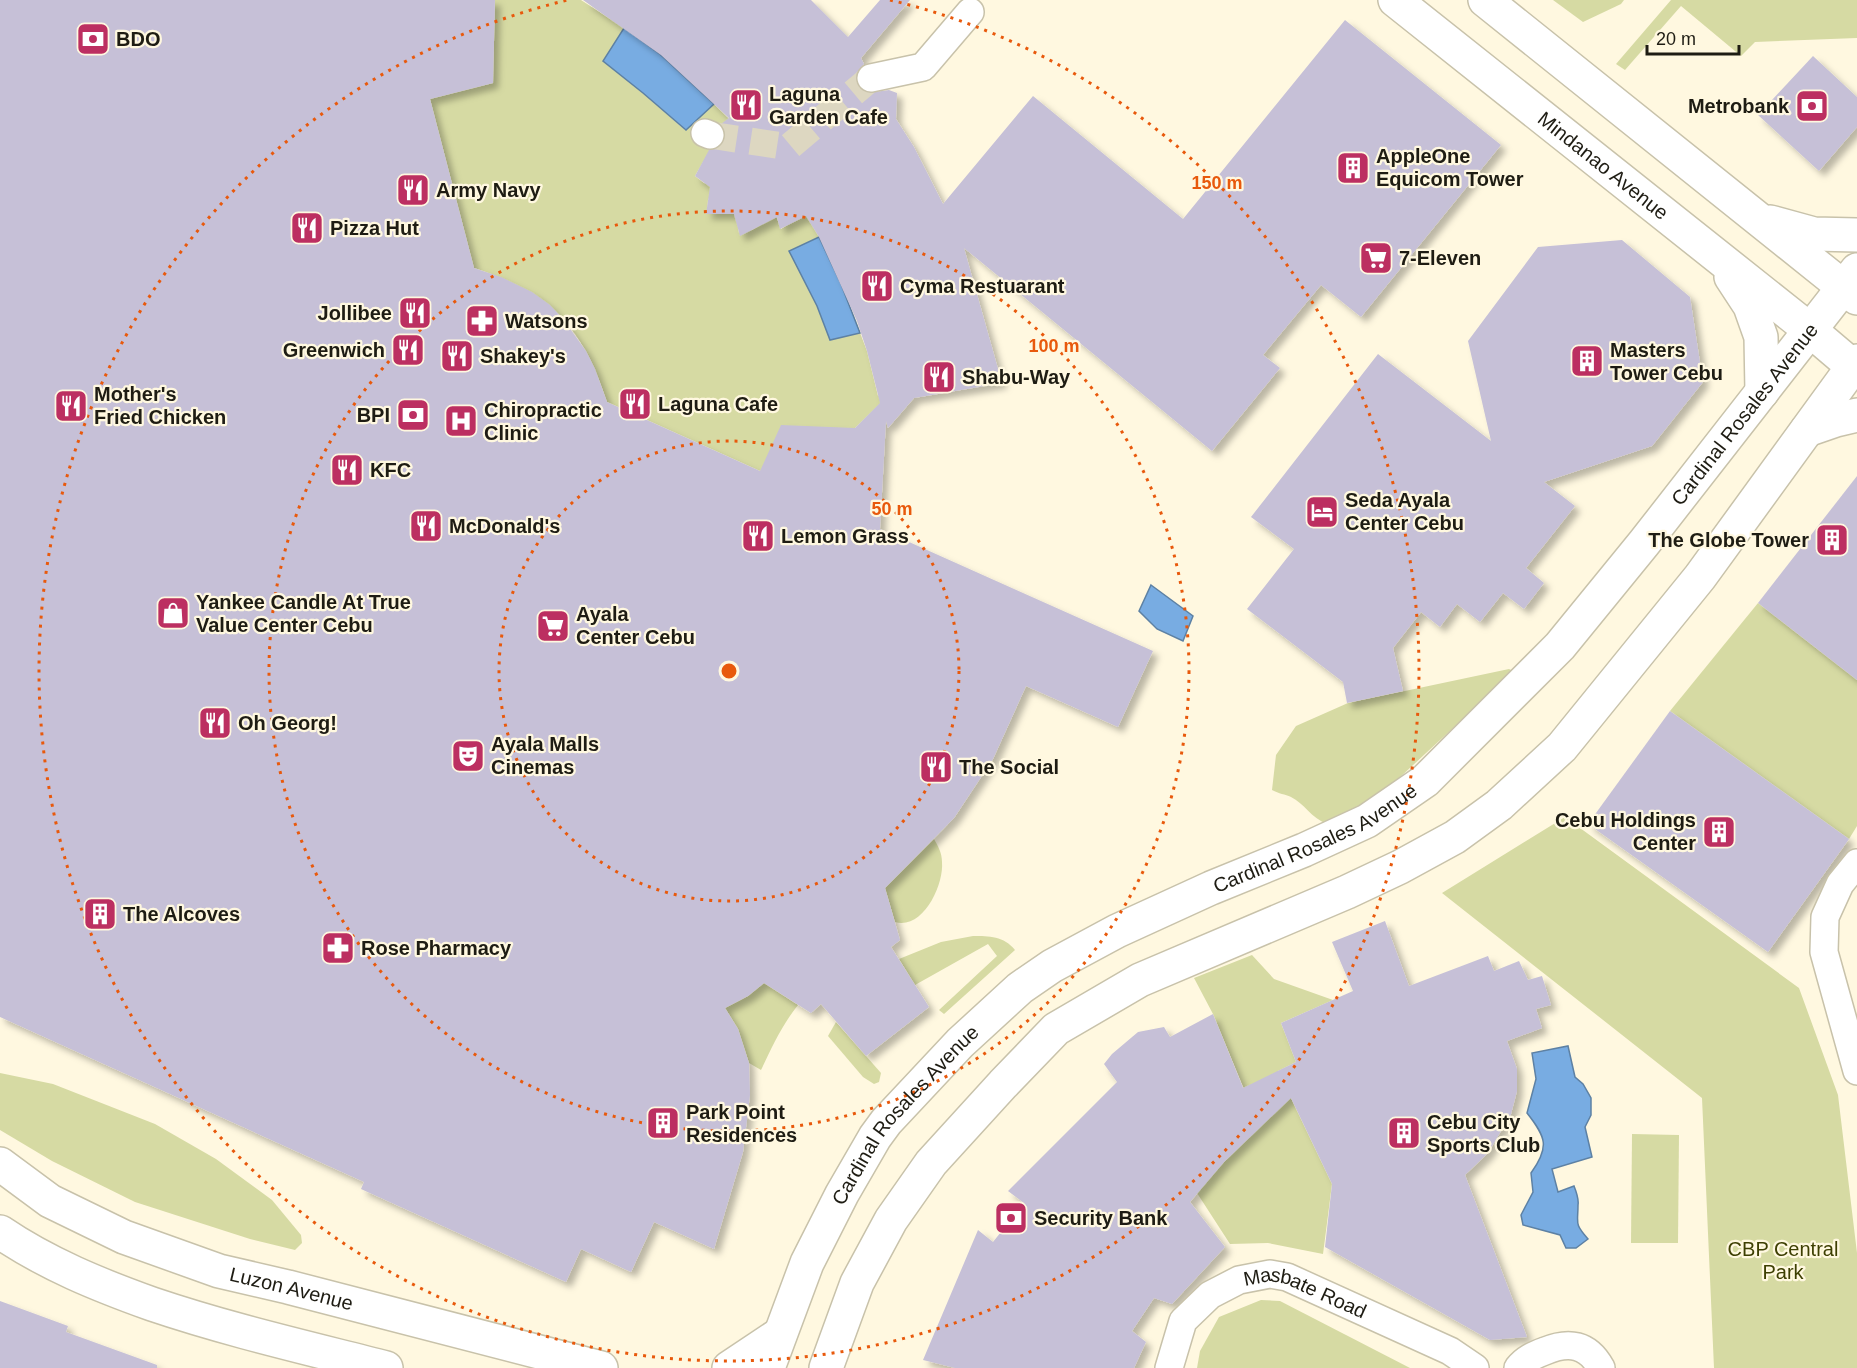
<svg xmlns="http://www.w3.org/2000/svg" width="1857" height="1368" font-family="Arial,sans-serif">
<defs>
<filter id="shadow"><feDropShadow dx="5.5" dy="5.5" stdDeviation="3" flood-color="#0004"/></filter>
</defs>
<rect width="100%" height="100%" fill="#fff8e0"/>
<g fill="#d6daa3">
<path d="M 495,0 L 581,0 L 624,28 L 603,61 L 643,93 L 685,130 L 714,104 L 732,122 L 717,129 L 710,144 L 717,146 L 703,162 L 695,176 L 704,183 L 715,185 L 708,200 L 707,213 L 735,210 L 739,233 L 752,230 L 776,216 L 781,229 C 790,224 796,217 802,208 L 819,237 L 790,252 L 817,306 L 830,340 L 860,333 L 867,351 L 878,396 L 890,394 L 854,429 L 760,471 L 607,402 C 582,325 550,293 474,268 L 430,99 L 493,83 Z"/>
<polygon points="1553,0 1624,0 1621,4 1583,22"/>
<polygon points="1671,0 1857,0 1857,38 1755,42 1741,56 1681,6 1625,70 1616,64"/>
<polygon points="1758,603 1857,680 1857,826 1849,839 1670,711"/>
<path d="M 1509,669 L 1513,671 L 1507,678 L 1398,779 L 1365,804 L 1327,824 C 1311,818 1304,803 1291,797 C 1285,794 1279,794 1272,790 L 1276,755 L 1296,726 L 1348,703 Z"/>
<polygon points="1565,817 1799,988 1838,1095 1857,1253 1857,1368 1714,1368 1702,1098 1442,893"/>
<path d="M 934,839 C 938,846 942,853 942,862 C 944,885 923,930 895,922 L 885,888 Z"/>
<path d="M 973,936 C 989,936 1004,936 1015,950 L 944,1014 L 939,1010 L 997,956 L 988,944 L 915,985 L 899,959 L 941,942 Z"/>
<polygon points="1252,955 1274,979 1333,1000 1281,1023 1296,1062 1278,1071 1332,1184 1323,1254 1268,1243 1230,1244 1197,1193 1224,1162 1260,1127 1213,1014 1194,978"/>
<path d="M 764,983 L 798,1005 C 782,1025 772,1047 761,1070 L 749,1063 L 738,1029 L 725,1008 L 748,996 Z"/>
<polygon points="836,1022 881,1073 879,1082 874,1084 863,1077 828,1036"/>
<polygon points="0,1073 53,1084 155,1124 216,1159 272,1200 301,1235 302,1243 295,1250 250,1239 135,1202 52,1161 0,1130"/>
<polygon points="1632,1134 1679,1135 1678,1243 1631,1243"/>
<polygon points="1261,1300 1280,1301 1410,1368 1197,1368 1200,1351 1219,1317"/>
</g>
<g fill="#78ace2" stroke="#5d81a4" stroke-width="1.5">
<polygon points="624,28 661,55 714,104 686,130 643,93 603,61"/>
<polygon points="819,237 841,284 860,333 830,340 817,306 789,251"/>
<polygon points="1151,585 1193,616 1183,641 1157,629 1139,611"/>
<path d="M 1568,1046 L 1575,1077 L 1583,1084 L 1591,1098 L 1591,1115 L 1585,1127 L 1592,1157 L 1552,1169 L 1558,1192 L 1574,1186 C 1576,1191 1579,1199 1578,1205 C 1578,1224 1574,1223 1588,1239 L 1576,1248 L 1566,1248 L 1560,1235 L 1523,1225 L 1521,1215 L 1533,1192 L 1531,1173 C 1550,1147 1546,1137 1527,1113 L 1536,1079 L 1532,1053 Z"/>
</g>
<g fill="#c6c0d7" filter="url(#shadow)">
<polygon points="0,0 495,0 493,83 430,99 474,268 501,277 532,292 550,305 563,319 586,351 595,369 607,402 760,471 781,425 855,428 880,403 867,351 857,321 819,237 806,216 780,229 777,217 740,236 734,214 706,214 710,187 695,176 709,150 719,148 724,141 725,132 721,124 729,118 661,55 583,0 811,0 848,37 880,0 910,0 861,58 864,64 856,73 856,81 860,89 867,93 889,90 897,93 896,119 914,147 943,204 1033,96 1183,219 1345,20 1501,145 1361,317 1321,285 1263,355 1280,368 1212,451 964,248 1002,383 914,398 888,428 886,421 880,529 1153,651 1118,727 1026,686 993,759 954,818 885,888 900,940 891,947 929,1007 866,1056 821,1004 811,1013 764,983 748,996 725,1008 738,1029 749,1063 750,1095 743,1152 714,1249 654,1222 631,1272 581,1249 566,1282 361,1189 364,1182 0,1017"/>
<polygon points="1813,56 1857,97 1857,127 1819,171 1758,115"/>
<polygon points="1622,240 1690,297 1703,382 1652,446 1544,482 1575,506 1526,568 1544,583 1524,609 1503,593 1480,622 1457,604 1440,627 1421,612 1393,648 1403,691 1347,703 1343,682 1247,609 1294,549 1251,517 1378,354 1491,441 1468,341 1538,247"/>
<polygon points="1857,476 1857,680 1758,603"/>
<polygon points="1670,711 1849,839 1768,952 1588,824"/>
<polygon points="1385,921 1409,986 1488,956 1494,971 1519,961 1528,980 1542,976 1551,1005 1536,1009 1542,1028 1507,1041 1517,1069 1517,1091 1511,1114 1488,1153 1465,1175 1527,1337 1490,1340 1325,1247 1332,1184 1291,1098 1224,1162 1190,1202 1225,1247 1172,1304 1154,1298 1132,1331 1146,1342 1134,1368 955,1368 923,1360 978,1230 993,1242 1024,1203 1008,1191 1117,1082 1104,1064 1112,1054 1138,1032 1164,1027 1170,1037 1213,1014 1243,1088 1296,1062 1281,1023 1353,991 1332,942"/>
<polygon points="0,1301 68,1326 66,1332 157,1365 157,1368 0,1368"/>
</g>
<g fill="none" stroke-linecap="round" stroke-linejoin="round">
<polyline stroke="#ddd7c1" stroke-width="27" stroke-dasharray="27 14" stroke-linecap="butt" points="710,135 789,147 871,78"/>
<g stroke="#c8c2aa" stroke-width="30">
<g id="street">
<polyline points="871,78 923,67 970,12"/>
<polyline points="705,133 710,135"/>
<polyline points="1857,863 1840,884 1825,917 1824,952 1857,1071"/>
<path id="s1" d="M 1169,1368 L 1183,1321 L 1210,1295 L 1239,1280 L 1270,1274 L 1287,1277 L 1450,1351 L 1475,1368"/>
<path d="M 1518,1368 C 1525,1359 1534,1355 1545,1351 C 1569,1341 1588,1344 1601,1368"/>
</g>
</g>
<g stroke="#c8c2aa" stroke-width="36">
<g id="secondary">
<path id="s2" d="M 1395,0 L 1810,330 L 1857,370"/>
<polyline points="1485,0 1857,298"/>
<polyline points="1770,222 1814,234 1857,235"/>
<polyline points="1731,277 1750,306 1761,337 1762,392"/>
<polyline points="1807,430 1836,420 1857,415"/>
<path id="s3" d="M 0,1164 L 50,1201 L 124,1237 L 219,1271 L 288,1287 L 601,1368"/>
<path d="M 0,1232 C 47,1264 99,1285 152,1304 C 229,1330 308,1348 386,1368"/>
<polyline points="729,1368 780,1334"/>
<path id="s4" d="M 768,1368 L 807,1263 L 842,1194 L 875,1137 L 886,1122 L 960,1043 L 1020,988 L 1052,966 L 1117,931 L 1211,888 L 1304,850 L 1367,821 L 1425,781 L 1560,646 L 1644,543 L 1857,270"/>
<polyline points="826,1368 857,1283 891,1220 931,1163 1003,1084 1056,1029 1140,980 1347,892 1400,867 1455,837 1499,805 1562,747 1700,577 1857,361"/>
</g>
</g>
<use href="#street" stroke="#fff" stroke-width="27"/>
<use href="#secondary" stroke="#fff" stroke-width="33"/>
</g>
<g fill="none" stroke="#e8590c" stroke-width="3" stroke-dasharray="3 6">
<circle cx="729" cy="671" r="230"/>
<circle cx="729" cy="671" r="460"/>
<path d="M890 0A690 690 0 1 1 568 0"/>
</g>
<defs>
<g id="bank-square" transform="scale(1.725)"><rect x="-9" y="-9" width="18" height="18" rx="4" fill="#bc2f61" stroke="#fff8e0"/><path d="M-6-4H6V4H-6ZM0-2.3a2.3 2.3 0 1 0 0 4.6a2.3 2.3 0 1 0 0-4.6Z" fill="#fff"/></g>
<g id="restaurant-square" transform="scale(1.725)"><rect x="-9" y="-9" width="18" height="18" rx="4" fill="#bc2f61" stroke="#fff8e0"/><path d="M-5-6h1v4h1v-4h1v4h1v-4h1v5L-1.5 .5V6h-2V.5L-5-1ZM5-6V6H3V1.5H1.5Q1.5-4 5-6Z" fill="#fff"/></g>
<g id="building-square" transform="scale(1.725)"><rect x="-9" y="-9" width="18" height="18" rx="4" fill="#bc2f61" stroke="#fff8e0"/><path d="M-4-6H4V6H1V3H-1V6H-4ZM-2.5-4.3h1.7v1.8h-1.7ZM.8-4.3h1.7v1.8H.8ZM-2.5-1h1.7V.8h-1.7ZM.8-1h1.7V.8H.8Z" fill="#fff"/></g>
<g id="supermarket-square" transform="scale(1.725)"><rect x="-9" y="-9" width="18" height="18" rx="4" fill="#bc2f61" stroke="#fff8e0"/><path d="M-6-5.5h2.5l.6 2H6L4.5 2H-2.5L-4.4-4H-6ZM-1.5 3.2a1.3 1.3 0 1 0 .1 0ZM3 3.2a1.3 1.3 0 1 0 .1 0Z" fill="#fff"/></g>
<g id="pharmacy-square" transform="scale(1.725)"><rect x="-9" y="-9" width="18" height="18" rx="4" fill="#bc2f61" stroke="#fff8e0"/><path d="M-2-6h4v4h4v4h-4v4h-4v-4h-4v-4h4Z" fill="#fff"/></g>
<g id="hospital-square" transform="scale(1.725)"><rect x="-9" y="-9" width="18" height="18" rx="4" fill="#bc2f61" stroke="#fff8e0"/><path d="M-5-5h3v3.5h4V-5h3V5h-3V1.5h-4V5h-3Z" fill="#fff"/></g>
<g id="hotel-square" transform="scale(1.725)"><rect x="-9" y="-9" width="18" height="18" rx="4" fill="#bc2f61" stroke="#fff8e0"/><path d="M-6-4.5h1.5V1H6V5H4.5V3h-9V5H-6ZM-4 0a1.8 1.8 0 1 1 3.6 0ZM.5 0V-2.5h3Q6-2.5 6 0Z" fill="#fff"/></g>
<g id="shop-square" transform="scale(1.725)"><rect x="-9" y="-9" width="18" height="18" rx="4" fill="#bc2f61" stroke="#fff8e0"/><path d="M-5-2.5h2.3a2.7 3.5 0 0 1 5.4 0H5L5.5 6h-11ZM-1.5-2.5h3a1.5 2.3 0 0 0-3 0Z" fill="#fff"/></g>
<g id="theatre-square" transform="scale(1.725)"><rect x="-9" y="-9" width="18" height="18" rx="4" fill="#bc2f61" stroke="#fff8e0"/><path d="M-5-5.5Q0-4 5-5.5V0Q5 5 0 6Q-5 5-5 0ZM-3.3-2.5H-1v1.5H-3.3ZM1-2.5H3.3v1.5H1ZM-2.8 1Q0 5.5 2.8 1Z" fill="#fff"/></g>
</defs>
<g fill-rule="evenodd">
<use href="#bank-square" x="93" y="39"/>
<use href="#restaurant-square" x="746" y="105"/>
<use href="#bank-square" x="1812" y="106"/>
<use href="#building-square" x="1353" y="168"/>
<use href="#restaurant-square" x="413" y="190"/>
<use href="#restaurant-square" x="307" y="228"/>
<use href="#supermarket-square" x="1376" y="258"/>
<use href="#restaurant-square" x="877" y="286"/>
<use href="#restaurant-square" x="415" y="313"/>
<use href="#pharmacy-square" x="482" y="321"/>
<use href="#restaurant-square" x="408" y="350"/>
<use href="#restaurant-square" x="457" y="356"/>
<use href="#building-square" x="1587" y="361"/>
<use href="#restaurant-square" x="939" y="377"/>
<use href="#restaurant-square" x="635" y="404"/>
<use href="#restaurant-square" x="71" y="406"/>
<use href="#bank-square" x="413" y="415"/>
<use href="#hospital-square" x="461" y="421"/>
<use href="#restaurant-square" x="347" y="470"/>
<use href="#hotel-square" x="1322" y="512"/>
<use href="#restaurant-square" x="426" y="526"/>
<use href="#restaurant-square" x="758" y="536"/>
<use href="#building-square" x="1832" y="540"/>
<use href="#shop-square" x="173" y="613"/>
<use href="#supermarket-square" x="553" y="626"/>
<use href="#restaurant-square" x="215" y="723"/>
<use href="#theatre-square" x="468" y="756"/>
<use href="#restaurant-square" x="936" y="767"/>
<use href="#building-square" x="1719" y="832"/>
<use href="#building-square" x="100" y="914"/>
<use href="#pharmacy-square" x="338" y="948"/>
<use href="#building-square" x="663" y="1123"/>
<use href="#building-square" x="1404" y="1133"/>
<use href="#bank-square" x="1011" y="1218"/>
</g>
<g text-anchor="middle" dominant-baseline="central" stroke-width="4.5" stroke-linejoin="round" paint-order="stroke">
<g font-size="20" font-weight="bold" fill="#1e1c13" stroke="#fff8e0" text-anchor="start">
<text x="116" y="39">BDO</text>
<text x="769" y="94">Laguna<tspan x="769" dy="23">Garden Cafe</tspan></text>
<text x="1789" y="106" text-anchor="end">Metrobank</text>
<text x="1376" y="156">AppleOne<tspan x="1376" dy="23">Equicom Tower</tspan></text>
<text x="436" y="190">Army Navy</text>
<text x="330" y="228">Pizza Hut</text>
<text x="1399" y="258">7-Eleven</text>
<text x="900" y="286">Cyma Restuarant</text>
<text x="392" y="313" text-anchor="end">Jollibee</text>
<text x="505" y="321">Watsons</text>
<text x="385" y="350" text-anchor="end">Greenwich</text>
<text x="1610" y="350">Masters<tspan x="1610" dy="23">Tower Cebu</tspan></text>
<text x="480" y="356">Shakey's</text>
<text x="962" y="377">Shabu-Way</text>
<text x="94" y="394">Mother's<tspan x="94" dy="23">Fried Chicken</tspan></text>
<text x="658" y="404">Laguna Cafe</text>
<text x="484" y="410">Chiropractic<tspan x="484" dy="23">Clinic</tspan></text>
<text x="390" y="415" text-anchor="end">BPI</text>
<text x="370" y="470">KFC</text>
<text x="1345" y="500">Seda Ayala<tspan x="1345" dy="23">Center Cebu</tspan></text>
<text x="449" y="526">McDonald's</text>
<text x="781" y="536">Lemon Grass</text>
<text x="1809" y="540" text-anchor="end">The Globe Tower</text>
<text x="196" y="602">Yankee Candle At True<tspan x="196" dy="23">Value Center Cebu</tspan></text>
<text x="576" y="614">Ayala<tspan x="576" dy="23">Center Cebu</tspan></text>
<text x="238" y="723">Oh Georg!</text>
<text x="491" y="744">Ayala Malls<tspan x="491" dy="23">Cinemas</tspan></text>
<text x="959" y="767">The Social</text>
<text x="1696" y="820" text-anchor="end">Cebu Holdings<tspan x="1696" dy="23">Center</tspan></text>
<text x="123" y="914">The Alcoves</text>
<text x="361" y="948">Rose Pharmacy</text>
<text x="686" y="1112">Park Point<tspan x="686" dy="23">Residences</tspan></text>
<text x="1427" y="1122">Cebu City<tspan x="1427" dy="23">Sports Club</tspan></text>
<text x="1034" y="1218">Security Bank</text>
</g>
<g font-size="20" fill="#1e1c13" stroke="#fff8e0">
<text stroke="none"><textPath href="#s2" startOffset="266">Mindanao Avenue</textPath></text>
<text stroke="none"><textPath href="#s4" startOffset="1407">Cardinal Rosales Avenue</textPath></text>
<text stroke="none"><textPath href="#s4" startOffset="795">Cardinal Rosales Avenue</textPath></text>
<text stroke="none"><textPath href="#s4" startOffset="291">Cardinal Rosales Avenue</textPath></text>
<text stroke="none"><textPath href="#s3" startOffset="320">Luzon Avenue</textPath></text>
<text stroke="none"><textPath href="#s1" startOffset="189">Masbate Road</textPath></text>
</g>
<g font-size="20" fill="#3d3f02" stroke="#fff8e0">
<text x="1783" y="1249">CBP Central<tspan x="1783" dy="23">Park</tspan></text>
</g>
</g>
<circle cx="729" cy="671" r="9" fill="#e8590c" stroke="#fff8e0" stroke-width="3"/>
<g font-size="18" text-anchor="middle" font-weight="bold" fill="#e8590c" stroke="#fff8e0" stroke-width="4.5" stroke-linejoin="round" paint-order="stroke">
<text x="1217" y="189">150 m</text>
<text x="1054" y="352">100 m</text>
<text x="892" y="515">50 m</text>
</g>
<path d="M1647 45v9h92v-9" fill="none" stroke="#1e1c13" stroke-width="3"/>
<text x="1656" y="45" font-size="18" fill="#1e1c13" stroke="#fff8e0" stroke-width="4.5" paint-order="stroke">20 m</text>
</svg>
